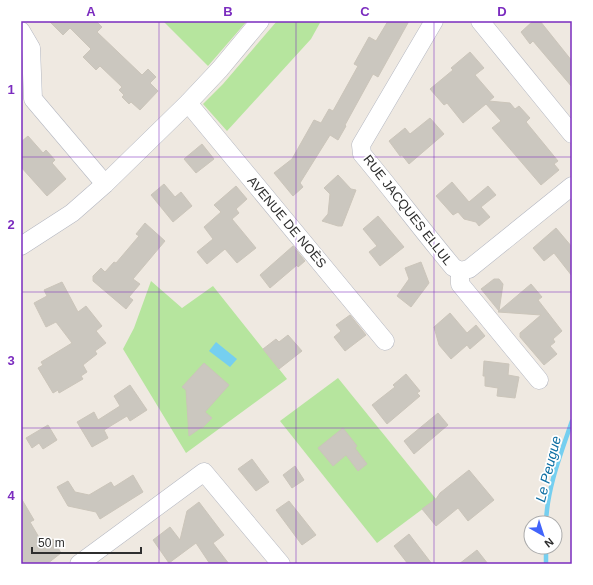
<svg xmlns="http://www.w3.org/2000/svg" width="593" height="585" font-family="Helvetica,sans-serif">
<rect width="100%" height="100%" fill="#efe9e1"/>
<g fill="#b6e59e">
<polygon points="163,21 247,21 208,66"/>
<polygon points="277,21 321,21 311,39 227,131 203,104 223,84"/>
<polygon points="151,281 182,308 213,286 287,379 186,453 123,349 134,328"/>
<polygon points="338,378 436,499 377,543 280,421"/>
</g>
<polygon fill="#75cff0" points="216,342 237,359 230,367 209,351"/>
<g fill="none" stroke-linecap="round" stroke-linejoin="round">
<g stroke="#75cff0" stroke-width="4.5">
<path d="M 546,523 C 547,488 561,453 572,421"/>
<polyline points="546,564 546,547"/>
</g>
</g>
<g fill="#cbc7bf" stroke="#cbc5ba">
<polygon points="49,21 96,21 102,27 97,32 142,75 148,69 156,77 150,83 158,91 140,110 131,102 129,104 122,97 124,95 119,90 122,87 100,66 96,70 83,57 91,49 70,28 63,35"/>
<polygon points="388,21 409,21 378,77 373,74 345,125 346,126 338,140 330,135 300,183 303,187 293,196 274,173 292,159 314,120 321,123 329,109 333,111 358,66 354,64 369,37 376,41"/>
<polygon points="533,21 540,21 572,61 572,87 533,41 530,44 521,32"/>
<polygon points="470,52 484,68 475,75 494,97 489,101 510,103 515,109 519,106 530,118 526,122 558,161 554,164 559,170 541,185 492,128 501,121 486,104 463,123 447,103 444,105 430,89 453,70 451,68"/>
<polygon points="430,118 444,134 409,164 402,155 400,156 389,141 405,128 410,134"/>
<polygon points="28,136 43,153 46,150 55,160 52,163 66,179 47,196 21,167 21,142"/>
<polygon points="202,144 214,159 196,173 184,159"/>
<polygon points="338,175 351,189 356,190 342,226 338,226 322,221 328,214 330,194 324,188"/>
<polygon points="452,182 469,202 488,186 496,195 481,207 490,217 479,226 476,222 464,219 458,212 453,215 436,196"/>
<polygon points="164,184 175,197 181,192 192,206 173,222 151,195"/>
<polygon points="236,186 247,199 236,209 239,213 232,219 256,248 237,263 225,249 207,264 197,252 213,239 204,227 221,212 214,205"/>
<polygon points="378,216 404,247 380,266 369,252 377,246 363,229"/>
<polygon points="145,223 165,241 133,279 140,284 129,297 133,300 126,309 93,281 93,276 101,268 105,272 114,262 116,263 139,236 136,234"/>
<polygon points="556,228 572,247 572,276 554,253 544,261 533,248"/>
<polygon points="293,246 305,261 298,267 297,265 270,288 260,275"/>
<polygon points="421,262 429,283 411,307 397,296 409,279 405,268"/>
<polygon points="494,279 499,279 503,284 499,311 531,284 542,297 538,300 562,331 553,339 555,342 550,346 557,354 544,365 520,337 520,333 541,315 498,312 499,311 481,289"/>
<polygon points="62,282 78,312 86,306 102,326 96,331 106,343 95,351 97,354 83,365 87,372 81,376 83,379 59,393 58,390 53,393 38,368 43,365 41,362 72,343 56,322 46,327 34,303 47,296 44,290"/>
<polygon points="450,313 467,333 476,325 485,336 470,349 467,345 451,359 439,345 434,327"/>
<polygon points="350,315 366,335 345,351 334,337 341,331 336,325"/>
<polygon points="288,335 302,351 279,369 263,349 276,339 279,342"/>
<polygon points="484,361 509,364 508,375 519,377 515,398 497,396 498,388 485,386 485,376 483,376"/>
<polygon points="204,363 229,385 205,412 212,418 202,428 202,427 189,436 186,390 182,387"/>
<polygon points="406,374 420,391 417,393 420,396 387,424 372,405 395,387 393,385"/>
<polygon points="130,385 147,410 130,421 127,416 104,430 108,438 92,447 77,422 94,412 98,420 120,406 114,396"/>
<polygon points="438,413 448,425 414,454 404,441"/>
<polygon points="48,425 57,440 43,449 39,443 32,448 26,438"/>
<polygon points="343,428 357,446 355,448 367,464 358,471 346,455 333,466 318,448"/>
<polygon points="252,459 269,482 256,491 238,469"/>
<polygon points="295,466 304,480 292,488 283,475"/>
<polygon points="469,470 494,500 468,521 458,508 436,526 422,509 436,499 440,493"/>
<polygon points="133,475 143,492 100,519 96,512 68,506 57,487 68,481 75,492 89,495 111,482 114,487"/>
<polygon points="21,498 34,520 30,522 44,546 53,539 61,553 47,564 21,564"/>
<polygon points="289,501 316,535 302,545 276,510"/>
<polygon points="199,502 224,535 213,543 229,564 210,564 196,543 169,563 153,540 170,527 180,540 187,511"/>
<polygon points="409,534 432,564 408,564 394,546"/>
<polygon points="477,550 488,564 459,564"/>
</g>
<g fill="none" stroke-linecap="round" stroke-linejoin="round">
<g stroke="#b4b7c1" stroke-width="19">
<g id="minor">
<path d="M 434,21 L 361,145 L 362,154 C 393,191 422,230 453,267 L 460,271 L 469,269 L 572,186"/>
<polyline points="480,21 572,134"/>
<polyline points="21,31 31,48 33,99 105,184"/>
<polyline points="188,103 385,341"/>
<polyline points="21,246 72,213 105,184 188,103 220,69 260,21"/>
<polyline points="460,271 460,284 539,380"/>
<polyline points="79,564 204,472 281,564"/>
</g>
</g>
<use href="#minor" stroke="#fff" stroke-width="18"/>
</g>
<path fill="none" stroke="#7b2cbf" stroke-width="1" stroke-opacity="0.55" d="M 159,21 L 159,564M 296,21 L 296,564M 434,21 L 434,564M 21,157 L 572,157M 21,292 L 572,292M 21,428 L 572,428"/>
<g text-anchor="middle" dominant-baseline="central" stroke-width="3.5" stroke-linejoin="round" paint-order="stroke">
<g font-size="13" fill="#2e2e2e" stroke="#fff">
<text transform="translate(408 210) rotate(52)">RUE JACQUES ELLUL</text>
<text transform="translate(287 222) rotate(50)">AVENUE DE NOÈS</text>
</g>
<g font-size="14" font-style="italic" fill="#0d6fa3" stroke="#fff">
<text transform="translate(548 469) rotate(-76)">Le Peugue</text>
</g>
</g>
<rect width="593" height="585" fill="none" stroke="#ffffff" stroke-width="44"/>
<g transform="translate(543 535) rotate(141)"><circle r="19" fill="#ffffff" stroke="#ababab"/>
<path d="M0-3L7 15L0 10L-7 15Z" fill="#4264fb"/>
<text y="-6" font-size="11" font-weight="bold" text-anchor="middle" fill="#2e2e2e">N</text>
</g>
<path d="M32 547v6h109v-6" fill="none" stroke="#2e2e2e" stroke-width="2"/>
<text x="38" y="547" font-size="12" fill="#2e2e2e" stroke="#ffffff" stroke-width="3" paint-order="stroke">50 m</text>
<rect x="22" y="22" width="549" height="541" fill="none" stroke="#7b2cbf" stroke-width="1.5"/>
<g font-size="13" text-anchor="middle" font-weight="bold" fill="#7b2cbf">
<text x="91" y="16">A</text>
<text x="228" y="16">B</text>
<text x="365" y="16">C</text>
<text x="502" y="16">D</text>
<text x="11" y="94">1</text>
<text x="11" y="229">2</text>
<text x="11" y="365">3</text>
<text x="11" y="500">4</text>
</g>
</svg>
